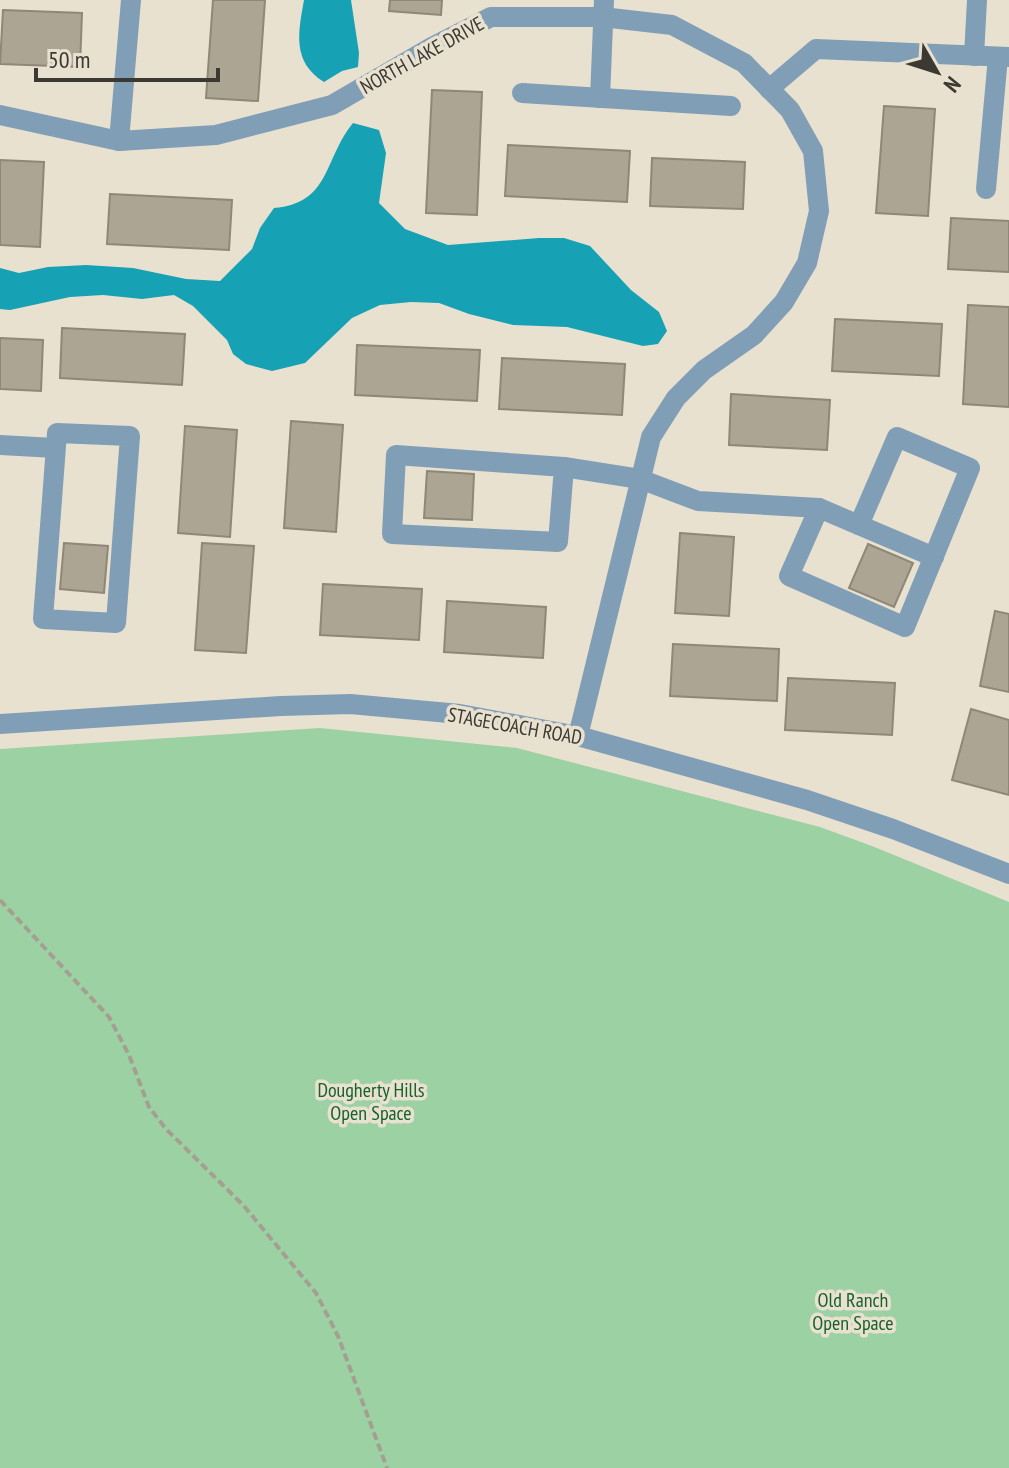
<svg xmlns="http://www.w3.org/2000/svg" width="1009" height="1468" font-family="'PT Sans Narrow',sans-serif">
<rect width="100%" height="100%" fill="#e9e1cf"/>
<polygon fill="#9cd1a4" points="320,728 517,748 820,827 872,846 1009,902 1009,1468 0,1468 0,749"/>
<g fill="#16a1b4">
<path d="M 304,0 L 351,0 L 359,53 L 358,67 L 342,71 L 324,82 C 292,62 298,33 304,0 Z"/>
<path d="M 353,123 L 379,130 L 386,153 L 379,203 L 405,229 L 448,245 L 539,238 L 564,238 L 590,246 L 631,290 L 659,312 L 667,331 L 658,344 L 643,346 L 567,327 L 513,325 L 469,314 L 439,303 L 411,302 L 380,305 L 352,318 L 305,363 L 272,371 L 246,364 L 233,354 L 227,340 L 193,306 L 174,295 L 142,299 L 103,295 L 70,297 L 10,310 L 0,309 L 0,268 L 19,273 L 48,267 L 86,265 L 133,268 L 186,279 L 220,281 L 252,249 L 260,228 L 274,208 C 331,203 323,160 353,123 Z"/>
</g>
<g fill="#aca594" stroke="#8f8777" stroke-width="2">
<polygon points="213,0 265,0 258,101 206,98"/>
<polygon points="390,0 442,0 441,15 389,11"/>
<polygon points="3,10 82,13 80,67 0,64"/>
<polygon points="432,90 482,92 477,215 426,213"/>
<polygon points="884,106 935,109 928,216 876,213"/>
<polygon points="508,145 630,151 627,202 505,196"/>
<polygon points="652,158 745,162 743,209 650,206"/>
<polygon points="0,160 44,162 40,247 0,245"/>
<polygon points="110,194 232,200 229,250 107,244"/>
<polygon points="951,218 1009,221 1009,272 948,269"/>
<polygon points="968,305 1009,307 1009,407 963,404"/>
<polygon points="835,319 942,324 939,376 832,371"/>
<polygon points="62,328 185,334 182,385 60,378"/>
<polygon points="0,338 43,340 41,391 0,389"/>
<polygon points="357,345 480,350 477,401 355,395"/>
<polygon points="502,358 625,364 622,415 499,409"/>
<polygon points="731,394 830,400 827,450 729,445"/>
<polygon points="291,421 343,425 336,532 284,528"/>
<polygon points="185,426 237,430 230,537 178,533"/>
<polygon points="427,471 474,474 472,520 424,518"/>
<polygon points="680,533 734,537 729,616 675,613"/>
<polygon points="64,543 108,546 104,593 60,589"/>
<polygon points="202,543 254,546 246,653 195,650"/>
<polygon points="868,544 913,563 894,607 849,588"/>
<polygon points="323,584 422,589 419,640 320,635"/>
<polygon points="447,601 546,607 543,658 444,652"/>
<polygon points="995,611 1009,614 1009,692 980,686"/>
<polygon points="673,644 779,649 777,701 670,696"/>
<polygon points="788,678 895,683 892,735 785,730"/>
<polygon points="971,709 1009,720 1009,795 952,780"/>
</g>
<g fill="none" stroke-linecap="round" stroke-linejoin="round">
<polyline stroke="#a59f91" stroke-width="4" stroke-dasharray="8 4" stroke-linecap="butt" points="0,900 109,1017 129,1055 149,1107 166,1129 244,1206 316,1293 338,1336 387,1468"/>
<g stroke="#819eb7" stroke-width="20">
<polyline points="974,56 977,0"/>
<polyline points="769,89 816,49 1009,57"/>
<polyline points="522,93 731,106"/>
<polyline points="600,98 604,0"/>
<polyline points="0,115 119,141 216,135 332,105 432,47 491,17 602,17 672,25 744,63 790,110 813,151 819,211 807,263 784,302 754,335 704,370 676,398 651,437 578,736"/>
<polyline points="119,141 131,0"/>
<polyline points="986,189 998,57"/>
<polygon points="57,433 130,436 116,623 43,619"/>
<polyline points="0,445 55,448"/>
<polyline points="564,467 558,542 392,534 396,455 564,467 640,479 698,501 819,508 934,557"/>
<polyline points="819,508 789,576 905,627 970,468 897,437 859,525"/>
<polyline points="0,724 281,706 350,704 460,714 578,736 807,800 893,829 1009,874"/>
</g>
</g>
<g text-anchor="middle" dominant-baseline="central" stroke-width="7" stroke-linejoin="round" paint-order="stroke">
<g font-size="20" fill="#3c3932" stroke="#e9e1cf">
<text transform="translate(422 55) rotate(-29)">NORTH LAKE DRIVE</text>
<text transform="translate(515 726) rotate(10)">STAGECOACH ROAD</text>
</g>
<g font-size="20" fill="#15622d" stroke="#e9e1cf">
<text x="371" y="1090">Dougherty Hills<tspan x="371" dy="23">Open Space</tspan></text>
<text x="853" y="1300">Old Ranch<tspan x="853" dy="23">Open Space</tspan></text>
</g>
</g>
<g transform="translate(937 72) rotate(129)" stroke="#e9e1cf" stroke-width="6" paint-order="stroke">
<path d="M0-6L14 30L0 20L-14 30Z" fill="#3c3932"/>
<text y="-12" font-size="22" font-weight="bold" text-anchor="middle" fill="#3c3932">N</text>
</g>
<path d="M36 68v12h182v-12" fill="none" stroke="#3c3932" stroke-width="4"/>
<text x="48" y="68" font-size="24" fill="#3c3932" stroke="#e9e1cf" stroke-width="6" paint-order="stroke">50 m</text>
</svg>
